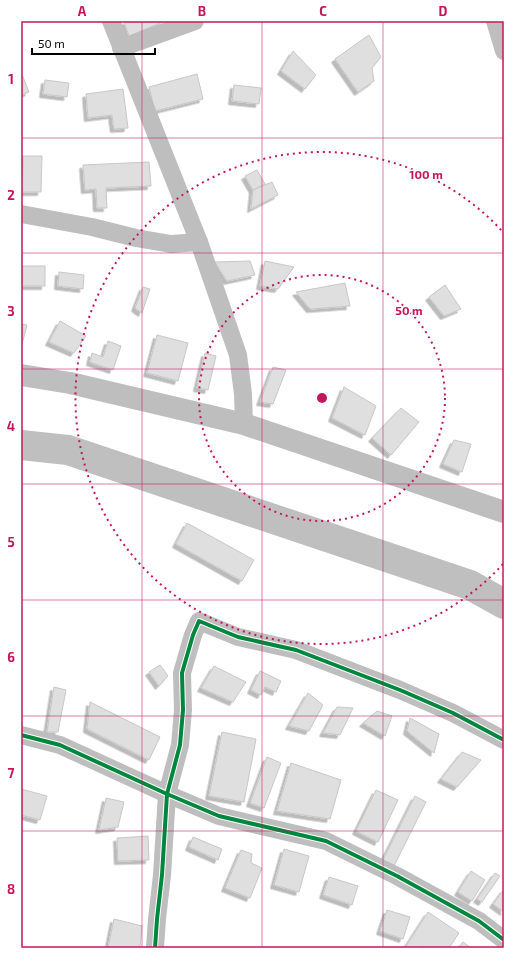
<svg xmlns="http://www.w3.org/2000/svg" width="525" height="969" font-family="'Exo 2',sans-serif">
<defs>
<filter id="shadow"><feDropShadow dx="-3.5" dy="3.5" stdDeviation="0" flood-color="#0004"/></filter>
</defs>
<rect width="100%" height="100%" fill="#fff"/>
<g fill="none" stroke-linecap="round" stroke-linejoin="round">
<polyline stroke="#bfbfbf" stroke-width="30" points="21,445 68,450 470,585 504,604"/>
</g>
<g fill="#dfdfdf" stroke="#c7c7c7" filter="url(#shadow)">
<polygon points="124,21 165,21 129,36"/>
<polygon points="369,35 381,57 372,68 374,81 358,92 335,59"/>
<polygon points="293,51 316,75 305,89 281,71"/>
<polygon points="21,72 29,92 21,95"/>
<polygon points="197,74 203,99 155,111 149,87"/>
<polygon points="45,80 69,83 67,97 43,94"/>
<polygon points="234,85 261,88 259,104 232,101"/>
<polygon points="123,89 128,128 114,129 112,115 88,118 86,94"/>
<polygon points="23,156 42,156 41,192 22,192"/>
<polygon points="149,162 151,186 106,188 107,208 97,208 96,189 85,190 83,165"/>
<polygon points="257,170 265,184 253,190 245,176"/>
<polygon points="272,182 278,195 251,209 253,190"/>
<polygon points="250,261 255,275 227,281 215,262"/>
<polygon points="265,261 294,267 278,289 260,286"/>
<rect x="21" y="266" width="24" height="20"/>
<polygon points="59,272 84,275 83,289 58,286"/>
<polygon points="345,283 350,306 310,309 296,292"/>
<polygon points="445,285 461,309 444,316 429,297"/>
<polygon points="143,287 150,289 142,313 135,308"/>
<polygon points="60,321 86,336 74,353 49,342"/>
<polygon points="21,324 27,325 21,348"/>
<polygon points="157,335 188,343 178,381 147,373"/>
<polygon points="108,341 121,346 113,370 90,362 92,353 103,357"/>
<polygon points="205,353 216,356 208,390 197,388"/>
<polygon points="273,367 286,370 273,404 260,402"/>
<polygon points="344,387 376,406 365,435 332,418"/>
<polygon points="401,408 419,422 391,455 372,438"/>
<polygon points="454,440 471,444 462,472 443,464"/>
<polygon points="187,523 254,560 242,581 176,544"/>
<polygon points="160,665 168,676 159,686 149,672"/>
<polygon points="214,666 246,682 233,702 201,688"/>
<polygon points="260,671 281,681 276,692 265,687 261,695 251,690"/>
<polygon points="54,687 66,690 58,732 47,732"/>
<polygon points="308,693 323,705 309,731 289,726"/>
<polygon points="90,702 160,737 149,760 87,729"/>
<polygon points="337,707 353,708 340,735 323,733"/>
<polygon points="377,711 392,716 385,736 363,723"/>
<polygon points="410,718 439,734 434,753 407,731"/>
<polygon points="222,732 256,739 244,802 209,796"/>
<polygon points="462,752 481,760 457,787 441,779"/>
<polygon points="267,757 281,763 264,808 250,803"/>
<polygon points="291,763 341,780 330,819 277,811"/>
<polygon points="21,789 47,796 40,820 21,815"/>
<polygon points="376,790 398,800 378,842 356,831"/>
<polygon points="415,796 426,802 393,868 382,862"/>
<polygon points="106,798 124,802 118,827 99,830"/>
<polygon points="148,836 149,860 118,861 117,838"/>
<polygon points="193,837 222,849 218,860 189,847"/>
<polygon points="284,849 309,856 299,892 274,885"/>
<polygon points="241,850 252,854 251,863 262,868 250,898 225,888"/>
<polygon points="471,871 485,880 472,901 458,892"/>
<polygon points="495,873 500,876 482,902 477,899"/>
<polygon points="329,877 358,886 352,905 323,895"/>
<polygon points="504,889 504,912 493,904"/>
<polygon points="387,910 410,917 403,939 380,931"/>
<polygon points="428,912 459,933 449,948 426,948 423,946 422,948 405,948"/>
<polygon points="114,919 142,926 140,948 108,948"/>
<polygon points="463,942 471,948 458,948"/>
</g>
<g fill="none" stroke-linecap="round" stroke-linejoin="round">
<g stroke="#bebebe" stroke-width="18">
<polyline points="111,21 199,242 238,355 243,394 244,424"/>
<polyline points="495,21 504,51"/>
<polyline points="121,48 195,21"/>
<polyline points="21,214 92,227 136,238 171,244 199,242"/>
<polyline points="21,735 60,745 167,794 219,816 326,841 397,876 479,921 504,940"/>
<polyline points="155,948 157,919 162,875 167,794 180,745 183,710 182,673 193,635 199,621 238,637 296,650 400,690 453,713 504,740"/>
</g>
<polyline stroke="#bebebe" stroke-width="22" points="21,375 70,383 244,424 504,512"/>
<g stroke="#fff" stroke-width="6">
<g id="cycleway">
<polyline points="21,735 60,745 167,794 219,816 326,841 397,876 479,921 504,940"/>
<polyline points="155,948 157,919 162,875 167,794 180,745 183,710 182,673 193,635 199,621 238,637 296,650 400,690 453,713 504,740"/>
</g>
</g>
<use href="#cycleway" stroke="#00873e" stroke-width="4"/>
</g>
<path fill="none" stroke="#c2185b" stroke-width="1" stroke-opacity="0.55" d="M 142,21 L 142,948M 262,21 L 262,948M 383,21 L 383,948M 21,138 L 504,138M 21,253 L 504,253M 21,369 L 504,369M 21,484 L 504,484M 21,600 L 504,600M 21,716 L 504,716M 21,831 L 504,831"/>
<g fill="none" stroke="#c2185b" stroke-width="2" stroke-dasharray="2 4">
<circle cx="322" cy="398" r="123"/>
<path d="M503 564A246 246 0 1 1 503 232"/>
</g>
<circle cx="322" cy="398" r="6" fill="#c2185b" stroke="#fff" stroke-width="2"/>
<g font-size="12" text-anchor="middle" font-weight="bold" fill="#c2185b" stroke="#fff" stroke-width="3" stroke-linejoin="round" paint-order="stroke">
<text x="426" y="179">100 m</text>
<text x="409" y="315">50 m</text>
</g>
<rect width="525" height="969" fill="none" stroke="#ffffff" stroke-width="44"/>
<path d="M32 48v6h123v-6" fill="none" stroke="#000000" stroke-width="2"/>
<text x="38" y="48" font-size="12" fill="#000000" stroke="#ffffff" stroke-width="3" paint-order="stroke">50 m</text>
<rect x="22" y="22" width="481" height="925" fill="none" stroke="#c2185b" stroke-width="1.5"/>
<g font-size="13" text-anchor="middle" font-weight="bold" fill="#c2185b">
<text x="82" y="16">A</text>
<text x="202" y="16">B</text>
<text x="323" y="16">C</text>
<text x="443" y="16">D</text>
<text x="11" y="84">1</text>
<text x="11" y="200">2</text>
<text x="11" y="316">3</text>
<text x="11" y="431">4</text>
<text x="11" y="547">5</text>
<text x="11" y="662">6</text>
<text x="11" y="778">7</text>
<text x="11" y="894">8</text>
</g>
</svg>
